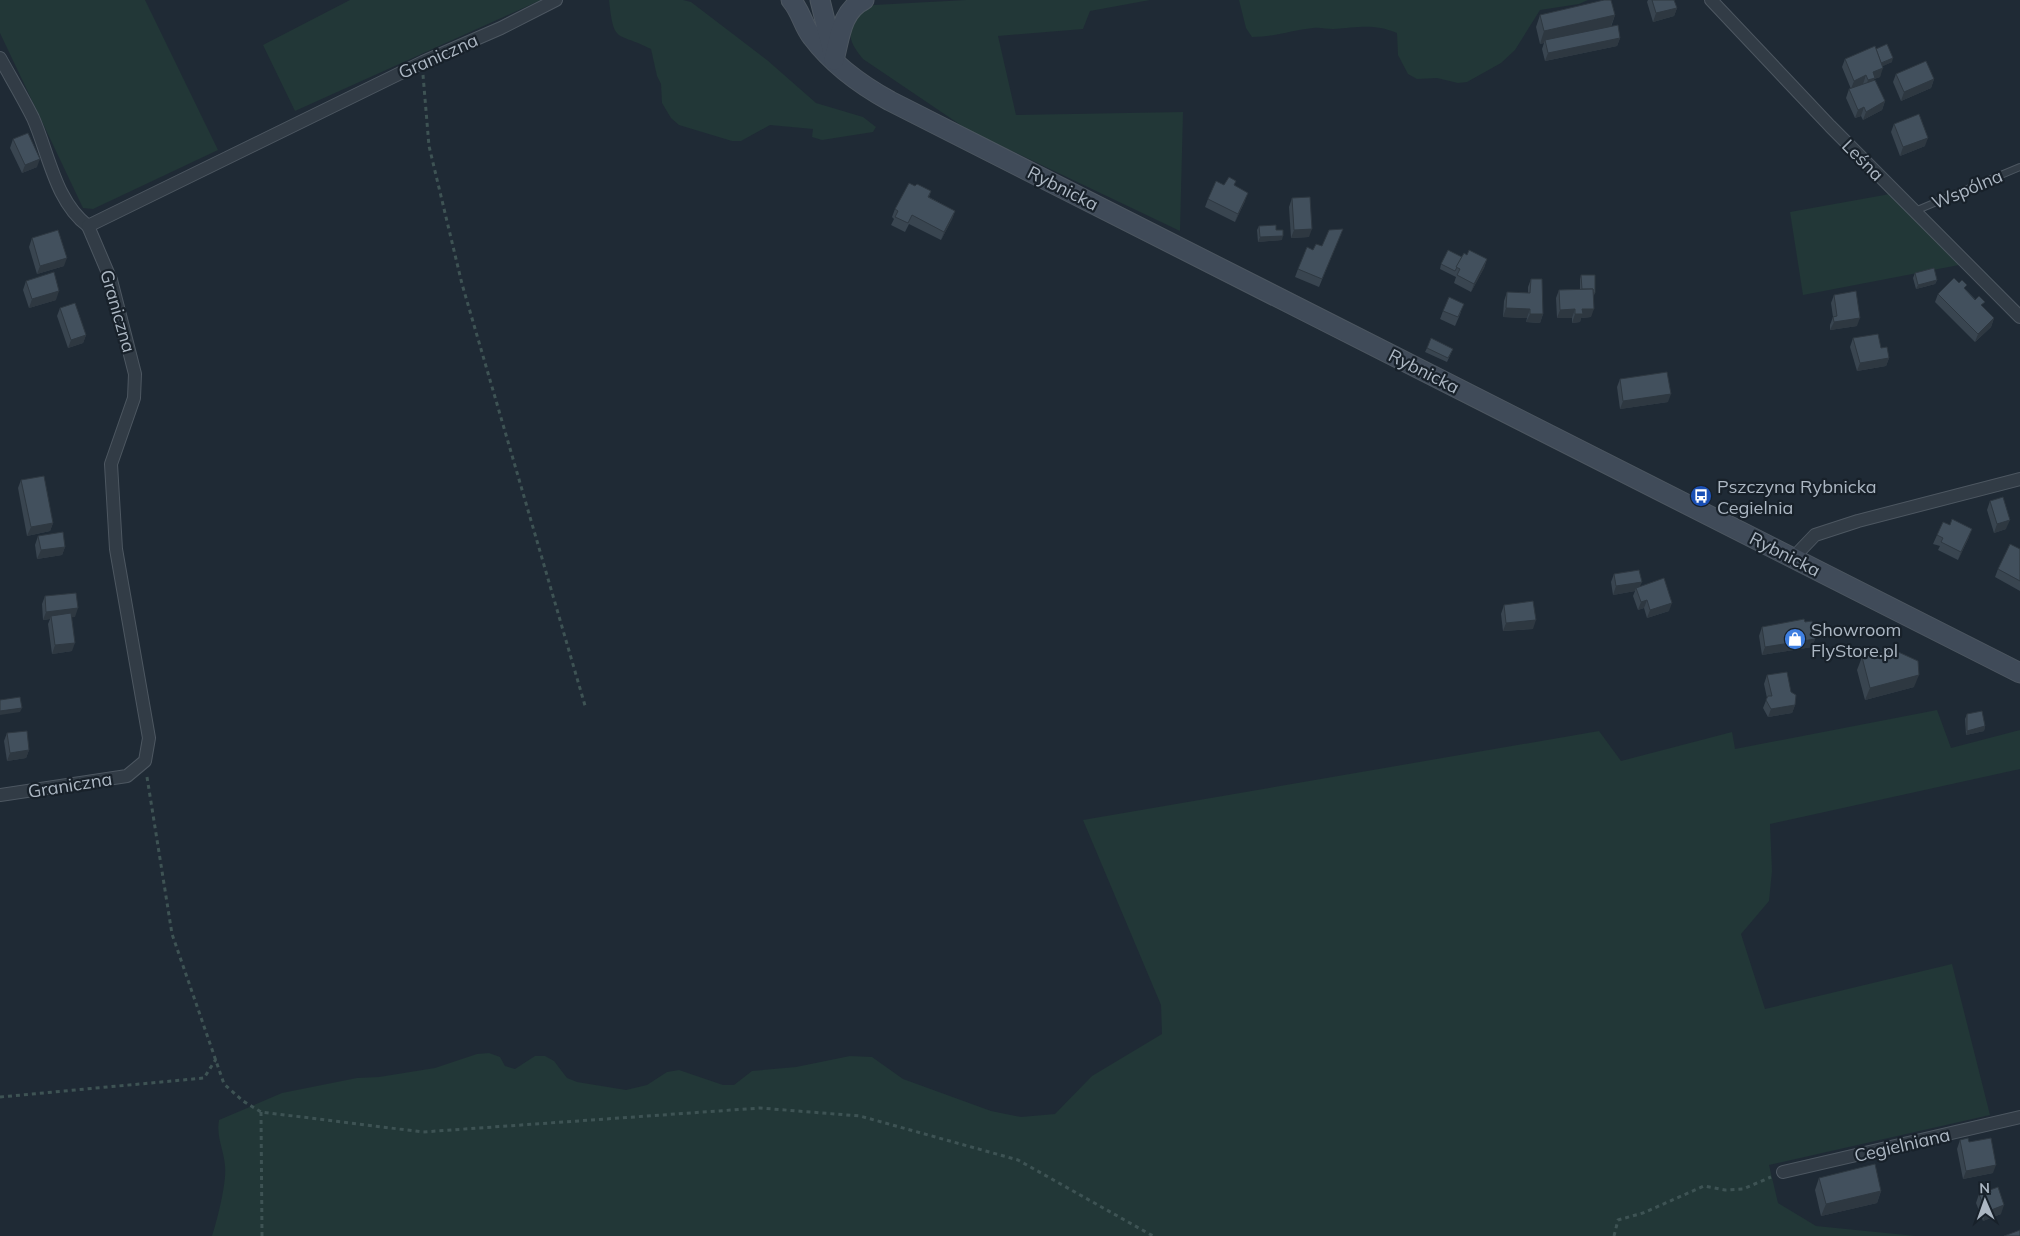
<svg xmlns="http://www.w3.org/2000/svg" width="2020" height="1236" font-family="Mulish,sans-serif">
<rect width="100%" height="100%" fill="#1f2a35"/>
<g fill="#223737">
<polygon points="0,0 145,0 218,150 93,209 83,208 0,33"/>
<polygon points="350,0 541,0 295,111 263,45"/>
<path d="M 609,0 L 683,0 L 691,2 L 767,60 L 816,103 L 863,117 L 876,127 L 873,132 L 822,140 L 812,137 L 813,129 L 770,125 L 741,141 L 732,141 L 679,125 L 671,118 L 662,103 L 661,84 L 657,76 L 651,49 C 616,31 614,45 609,0 Z"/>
<path d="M 966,0 L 1150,0 L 1090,11 L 1083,29 L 998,36 L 1016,115 L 1183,112 L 1180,231 L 968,130 L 863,59 C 848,40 847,35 857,12 L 874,5 Z"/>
<path d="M 1239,0 L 1588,0 L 1579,4 L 1540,10 L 1515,50 L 1501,63 L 1467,82 L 1458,83 L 1437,78 L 1417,79 L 1408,74 L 1398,55 L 1397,33 C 1372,23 1358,28 1333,29 C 1326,29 1320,27 1313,28 C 1292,30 1275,37 1252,37 L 1246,28 Z"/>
<polygon points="1890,194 1959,265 1803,295 1790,212"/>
<path d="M 1937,710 L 1951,748 L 2020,730 L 2020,769 L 1770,824 L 1772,871 L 1769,901 L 1741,934 L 1765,1009 L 1952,964 L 1990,1115 L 1769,1165 L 1778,1203 L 1816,1226 L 1916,1236 L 212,1236 C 217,1221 227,1182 225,1166 C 224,1150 216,1137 219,1120 L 282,1093 L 357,1078 L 379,1077 L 435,1068 L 477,1054 L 489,1053 L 500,1057 L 505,1066 L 515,1069 L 535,1056 L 545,1056 L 554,1061 L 567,1078 L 577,1082 L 626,1090 L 647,1085 L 667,1072 L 679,1070 L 723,1085 L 734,1085 L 752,1071 L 796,1067 L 850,1056 L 872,1057 L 903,1079 L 991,1111 L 1021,1117 L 1055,1114 L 1092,1076 L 1162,1034 L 1161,1005 L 1083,820 L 1599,731 L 1621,761 L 1732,732 L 1735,749 Z"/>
</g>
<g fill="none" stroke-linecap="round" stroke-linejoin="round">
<g stroke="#4d5761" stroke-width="8">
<polyline id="service" points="1915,211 2020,167"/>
</g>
<g stroke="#4d5761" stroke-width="14">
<g id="minor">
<polyline points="1711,0 1830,126 2020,317"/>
<path d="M 0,58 C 11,78 23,98 33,118 C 49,154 55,201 88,226"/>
<polyline points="1793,558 1815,535 1858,521 2020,479"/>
<polyline points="0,795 127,776 145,761 149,738 116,549 111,464 134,398 135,374 111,280 88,226 423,62 501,28 556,0"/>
<polyline points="1783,1172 2020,1117"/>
</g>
</g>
<g stroke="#4d5761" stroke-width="21">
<g id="secondary">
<path d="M 791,0 C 801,11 803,26 812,37 C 833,65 859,84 890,101 L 2020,673"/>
<polyline points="820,0 834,57"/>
<path d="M 834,60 C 840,38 841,11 864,0"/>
</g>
</g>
<g stroke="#3e5354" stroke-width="3" stroke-dasharray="4 4" stroke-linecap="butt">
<polyline points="423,75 429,146 462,284 586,709"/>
<polyline points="147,777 172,934 224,1084 243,1101 261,1112 423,1132 760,1108 860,1116 1018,1160 1153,1236"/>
<polyline points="0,1097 204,1078 216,1059"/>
<polyline points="261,1112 262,1236"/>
<polyline points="1614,1236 1618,1220 1643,1213 1704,1186 1725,1190 1743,1189 1771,1177"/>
</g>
<use href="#service" stroke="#323c46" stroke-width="6"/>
<use href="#minor" stroke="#323c46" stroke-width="12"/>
<use href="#secondary" stroke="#404b59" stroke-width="19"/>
</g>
<g fill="#394550">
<polygon points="1648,0 1674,0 1677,8 1674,16 1653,22 1647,2"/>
<polygon points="1540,15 1615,15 1611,27 1620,38 1617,46 1545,61 1542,49 1544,43 1540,44 1536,27"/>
<polygon points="1876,49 1892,62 1882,66 1880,77 1874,79 1874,80 1885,101 1882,110 1863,120 1861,116 1855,118 1846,98 1849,89 1851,89 1842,67 1845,59"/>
<polygon points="1896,74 1934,79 1931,88 1901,101 1893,82"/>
<polygon points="1894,124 1925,146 1900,156 1891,132"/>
<polygon points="13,139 37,167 22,173 10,148"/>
<polygon points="1224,185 1234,186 1245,201 1235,222 1205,207 1208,199"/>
<polygon points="915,186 931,191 929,197 955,211 952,219 941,240 909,224 905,232 891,225 894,219 892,217 895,209"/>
<polygon points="1292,198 1309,237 1291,238 1289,207"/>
<polygon points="1259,226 1276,230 1282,240 1258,242 1257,230"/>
<polygon points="1343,229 1319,287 1295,277 1298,269 1313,250 1322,246"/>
<polygon points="32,238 64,266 37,274 29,247"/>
<polygon points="1467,255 1487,259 1484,268 1471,292 1454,283 1456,277 1440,269 1441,264"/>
<polygon points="1915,273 1937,280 1935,284 1916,289 1913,278"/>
<polygon points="1581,275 1595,293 1593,297 1591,317 1581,318 1580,322 1572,323 1572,318 1557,318 1556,298 1559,290 1580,289 1580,279"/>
<polygon points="1531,279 1543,314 1540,323 1526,322 1527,318 1503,317 1504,301 1507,292 1528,293 1528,287"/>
<polygon points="26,281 56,300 29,308 23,290"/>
<polygon points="1966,290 1994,318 1991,327 1975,342 1935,302 1938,294"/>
<polygon points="1834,295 1857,326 1830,330 1830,325 1833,317 1831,303"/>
<polygon points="60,308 86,335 83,343 68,348 57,316"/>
<polygon points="1443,311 1461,312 1455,326 1440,319"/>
<polygon points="1853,338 1889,358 1886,366 1857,371 1850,347"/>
<polygon points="1427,348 1453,349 1447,362 1425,352"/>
<polygon points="1620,379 1668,402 1620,409 1617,387"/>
<polygon points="21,480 53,523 50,531 27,536 18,488"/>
<polygon points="1990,501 2006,529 1994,533 1987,510"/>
<polygon points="1937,535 1969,537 1958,560 1938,550 1940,546 1933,544"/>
<polygon points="38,536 65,547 62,555 37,559 35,545"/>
<polygon points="2020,549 2020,591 1995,577 1998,569"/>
<polygon points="1614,574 1640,586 1669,611 1647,618 1644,608 1638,610 1633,596 1635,591 1613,595 1611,582"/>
<polygon points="45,596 75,617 72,617 72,651 52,654 48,624 50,619 43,620 42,604"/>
<polygon points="1504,605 1533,629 1503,631 1501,614"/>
<polygon points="1805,622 1815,639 1812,647 1762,655 1759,636 1762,627"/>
<polygon points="1862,657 1914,687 1865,700 1857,670"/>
<polygon points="1767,675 1791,692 1795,705 1792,713 1768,717 1763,708 1767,698 1764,684"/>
<polygon points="1967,714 1985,726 1984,731 1966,735 1965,719"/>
<polygon points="7,733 29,750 26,758 7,761 4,741"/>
<polygon points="1960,1140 1969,1142 1993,1173 1963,1179 1957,1149"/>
<polygon points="1819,1178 1881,1191 1877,1203 1821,1216 1815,1190"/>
<polygon points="1979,1194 2001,1214 1983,1221 1976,1203"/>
</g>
<g fill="#2e3841">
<polygon points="1677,8 1674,16 1653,22 1656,13"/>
<polygon points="1615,15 1610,28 1545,40 1544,43 1540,44 1544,31"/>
<polygon points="1620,38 1617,46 1545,61 1548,53"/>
<polygon points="1893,58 1892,62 1877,69 1878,65"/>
<polygon points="1883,68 1880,77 1874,79 1872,86 1865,89 1868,80 1873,72"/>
<polygon points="1866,75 1863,84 1851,89 1854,81"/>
<polygon points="1934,79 1931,88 1901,101 1904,92"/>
<polygon points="1885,101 1882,110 1863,120 1866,112"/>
<polygon points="1864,107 1861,116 1855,118 1858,110"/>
<polygon points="1928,138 1925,146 1900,156 1903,147"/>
<polygon points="40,159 37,167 22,173 25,165"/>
<polygon points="1248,193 1245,201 1235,222 1238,214"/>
<polygon points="955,211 952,219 941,240 944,232"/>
<polygon points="1312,229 1309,237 1291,238 1294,230"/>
<polygon points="1283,236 1282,240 1258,242 1260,237"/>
<polygon points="67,258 64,266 37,274 40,266"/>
<polygon points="1487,259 1484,268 1471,292 1474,284"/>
<polygon points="1937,280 1935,284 1916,289 1918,285"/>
<polygon points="59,291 56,300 29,308 32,299"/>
<polygon points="1506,308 1530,309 1527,318 1503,317"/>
<polygon points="1575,309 1572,318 1557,318 1560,310"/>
<polygon points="1582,309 1594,309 1591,317 1581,318 1580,322 1572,323 1575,314"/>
<polygon points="1530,314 1543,314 1540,323 1526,322"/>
<polygon points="1860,318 1857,326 1830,330 1834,322"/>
<polygon points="1994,318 1991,327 1975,342 1978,334"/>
<polygon points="86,335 83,343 68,348 71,340"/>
<polygon points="1889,358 1886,366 1857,371 1860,363"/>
<polygon points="1671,394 1668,402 1620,409 1623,401"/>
<polygon points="2010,520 2006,529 1994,533 1997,524"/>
<polygon points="53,523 50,531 27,536 31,527"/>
<polygon points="1972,529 1969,537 1958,560 1961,552"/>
<polygon points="65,547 62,555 37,559 41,550"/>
<polygon points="1642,582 1638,591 1636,588 1635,591 1613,595 1616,586"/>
<polygon points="1647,600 1644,608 1638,610 1641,602"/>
<polygon points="1672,603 1669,611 1647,618 1650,610"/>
<polygon points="78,608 75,617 52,619 51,616 50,619 43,620 46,612"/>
<polygon points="1536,620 1533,629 1503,631 1506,623"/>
<polygon points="1815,639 1812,647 1762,655 1765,647"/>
<polygon points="75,643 72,651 52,654 55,645"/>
<polygon points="1919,675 1914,687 1865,700 1870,688"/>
<polygon points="1795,705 1792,713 1768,717 1771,709"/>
<polygon points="22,708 20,712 0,715 0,711"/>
<polygon points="1985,726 1984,731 1966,735 1967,731"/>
<polygon points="29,750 26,758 7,761 10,753"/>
<polygon points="1996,1165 1993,1173 1963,1179 1966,1171"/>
<polygon points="1881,1191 1877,1203 1821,1216 1826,1204"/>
<polygon points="2004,1205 2001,1214 1983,1221 1986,1212"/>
</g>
<g fill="#42505d" stroke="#2e3841">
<polygon points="1604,0 1611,0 1615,15 1544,31 1540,15"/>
<polygon points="1652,0 1674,0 1677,8 1656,13"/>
<polygon points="1618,25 1620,38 1548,53 1545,40"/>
<polygon points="1887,44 1893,58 1881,63 1876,49"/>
<polygon points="1875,46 1883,68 1873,72 1875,78 1868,80 1866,75 1854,81 1845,59"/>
<polygon points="1926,61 1934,79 1904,92 1896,74"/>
<polygon points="1875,80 1885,101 1866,112 1864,107 1858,110 1849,89"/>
<polygon points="1919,114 1928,138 1903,147 1894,124"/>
<polygon points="28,133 40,159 25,165 13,139"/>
<polygon points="1229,177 1236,181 1234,185 1248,193 1238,214 1208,199 1216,181 1224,185"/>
<polygon points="909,183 915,186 917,184 931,191 928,197 955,211 944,232 912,215 908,223 895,217 898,211 895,209"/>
<polygon points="1310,197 1312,229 1294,230 1292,198"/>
<polygon points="1276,225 1276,230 1283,230 1283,236 1260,237 1259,226"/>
<polygon points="1343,229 1322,279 1298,269 1307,247 1313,250 1316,244 1322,246 1329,230"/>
<polygon points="58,230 67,258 40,266 32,238"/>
<polygon points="1448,250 1462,257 1455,271 1441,264"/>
<polygon points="1469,250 1487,259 1474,284 1457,275 1460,269 1456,267 1464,253 1467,255"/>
<polygon points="1934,268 1937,280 1918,285 1915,273"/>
<polygon points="54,272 59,291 32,299 26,281"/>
<polygon points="1581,275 1595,275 1595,293 1593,293 1593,289 1582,289"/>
<polygon points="1954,278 1959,283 1962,280 1967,285 1964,288 1975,300 1979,296 1985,302 1981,305 1994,318 1978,334 1938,294"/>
<polygon points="1531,279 1542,279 1543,314 1530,314 1530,309 1506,308 1507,292 1530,293"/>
<polygon points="1593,289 1594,309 1582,309 1583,314 1575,314 1575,309 1560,310 1559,290"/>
<polygon points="1856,291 1860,318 1834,322 1833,317 1837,316 1834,295"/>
<polygon points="1449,297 1464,304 1458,317 1443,311"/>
<polygon points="75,303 86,335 71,340 60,308"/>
<polygon points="1878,334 1881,348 1887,347 1889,358 1860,363 1853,338"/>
<polygon points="1431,338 1453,349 1448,358 1427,348"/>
<polygon points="1667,372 1671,394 1623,401 1620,379"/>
<polygon points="44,476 53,523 31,527 21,480"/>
<polygon points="2003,497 2010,520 1997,524 1990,501"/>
<polygon points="1952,519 1972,529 1961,552 1941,542 1943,538 1937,535 1943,522 1950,525"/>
<polygon points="63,532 65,547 41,550 38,536"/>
<polygon points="2010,544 2020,549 2020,581 1998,569"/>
<polygon points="1639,570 1642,582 1616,586 1614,574"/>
<polygon points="1664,578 1672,603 1650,610 1647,600 1641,602 1636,588"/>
<polygon points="76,593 78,608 46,612 45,596"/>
<polygon points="1533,601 1536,620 1506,623 1504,605"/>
<polygon points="71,613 75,643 55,645 51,616"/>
<polygon points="1804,619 1805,622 1812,621 1815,639 1765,647 1762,627"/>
<polygon points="1894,650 1918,661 1919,675 1870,688 1862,657"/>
<polygon points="1787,672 1791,692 1796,695 1795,705 1771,709 1766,700 1768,696 1772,696 1767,675"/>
<polygon points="20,697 22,708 0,711 0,700"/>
<polygon points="1982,711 1985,726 1967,731 1967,714"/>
<polygon points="27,731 29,750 10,753 7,733"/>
<polygon points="1968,1138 1969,1142 1991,1138 1996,1165 1966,1171 1960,1140"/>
<polygon points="1875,1164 1881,1191 1826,1204 1819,1178"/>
<polygon points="1998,1187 2004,1205 1986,1212 1979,1194"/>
<polygon points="2020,1230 2020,1236 2004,1236"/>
</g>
<defs>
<g id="bus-disc" transform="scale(1.125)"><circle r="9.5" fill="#1a4fb4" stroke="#18212a"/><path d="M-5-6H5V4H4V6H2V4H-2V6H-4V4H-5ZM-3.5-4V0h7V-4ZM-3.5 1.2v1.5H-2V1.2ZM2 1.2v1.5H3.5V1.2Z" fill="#fff"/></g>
<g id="shop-disc" transform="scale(1.125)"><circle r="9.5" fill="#3f7fe0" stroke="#18212a"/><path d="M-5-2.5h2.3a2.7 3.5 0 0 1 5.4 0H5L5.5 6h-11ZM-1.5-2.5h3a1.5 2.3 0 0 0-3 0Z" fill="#fff"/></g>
</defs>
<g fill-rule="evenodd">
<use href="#bus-disc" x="1701" y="496"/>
<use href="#shop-disc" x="1795" y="639"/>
</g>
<g text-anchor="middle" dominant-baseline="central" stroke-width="4.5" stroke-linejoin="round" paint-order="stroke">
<g font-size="18" fill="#acb7c3" stroke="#18212a">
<text transform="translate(438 56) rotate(-24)">Graniczna</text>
<text transform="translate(1863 160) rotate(45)">Leśna</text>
<text transform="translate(1063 188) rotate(27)">Rybnicka</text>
<text transform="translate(1967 189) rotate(-23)">Wspólna</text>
<text transform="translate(118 311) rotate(74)">Graniczna</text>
<text transform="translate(1424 371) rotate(27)">Rybnicka</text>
<text transform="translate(1785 554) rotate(27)">Rybnicka</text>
<text transform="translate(70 785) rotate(-9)">Graniczna</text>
<text transform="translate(1902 1145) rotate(-13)">Cegielniana</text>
</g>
<g font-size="18" fill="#acb7c3" stroke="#18212a" text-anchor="start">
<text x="1717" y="486">Pszczyna Rybnicka<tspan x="1717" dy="21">Cegielnia</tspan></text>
<text x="1811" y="629">Showroom<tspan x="1811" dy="21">FlyStore.pl</tspan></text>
</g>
</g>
<g transform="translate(1985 1201) rotate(358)" stroke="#18212a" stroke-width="4" paint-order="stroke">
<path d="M0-4L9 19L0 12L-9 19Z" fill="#acb7c3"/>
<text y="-8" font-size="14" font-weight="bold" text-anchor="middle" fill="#acb7c3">N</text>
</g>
</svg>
